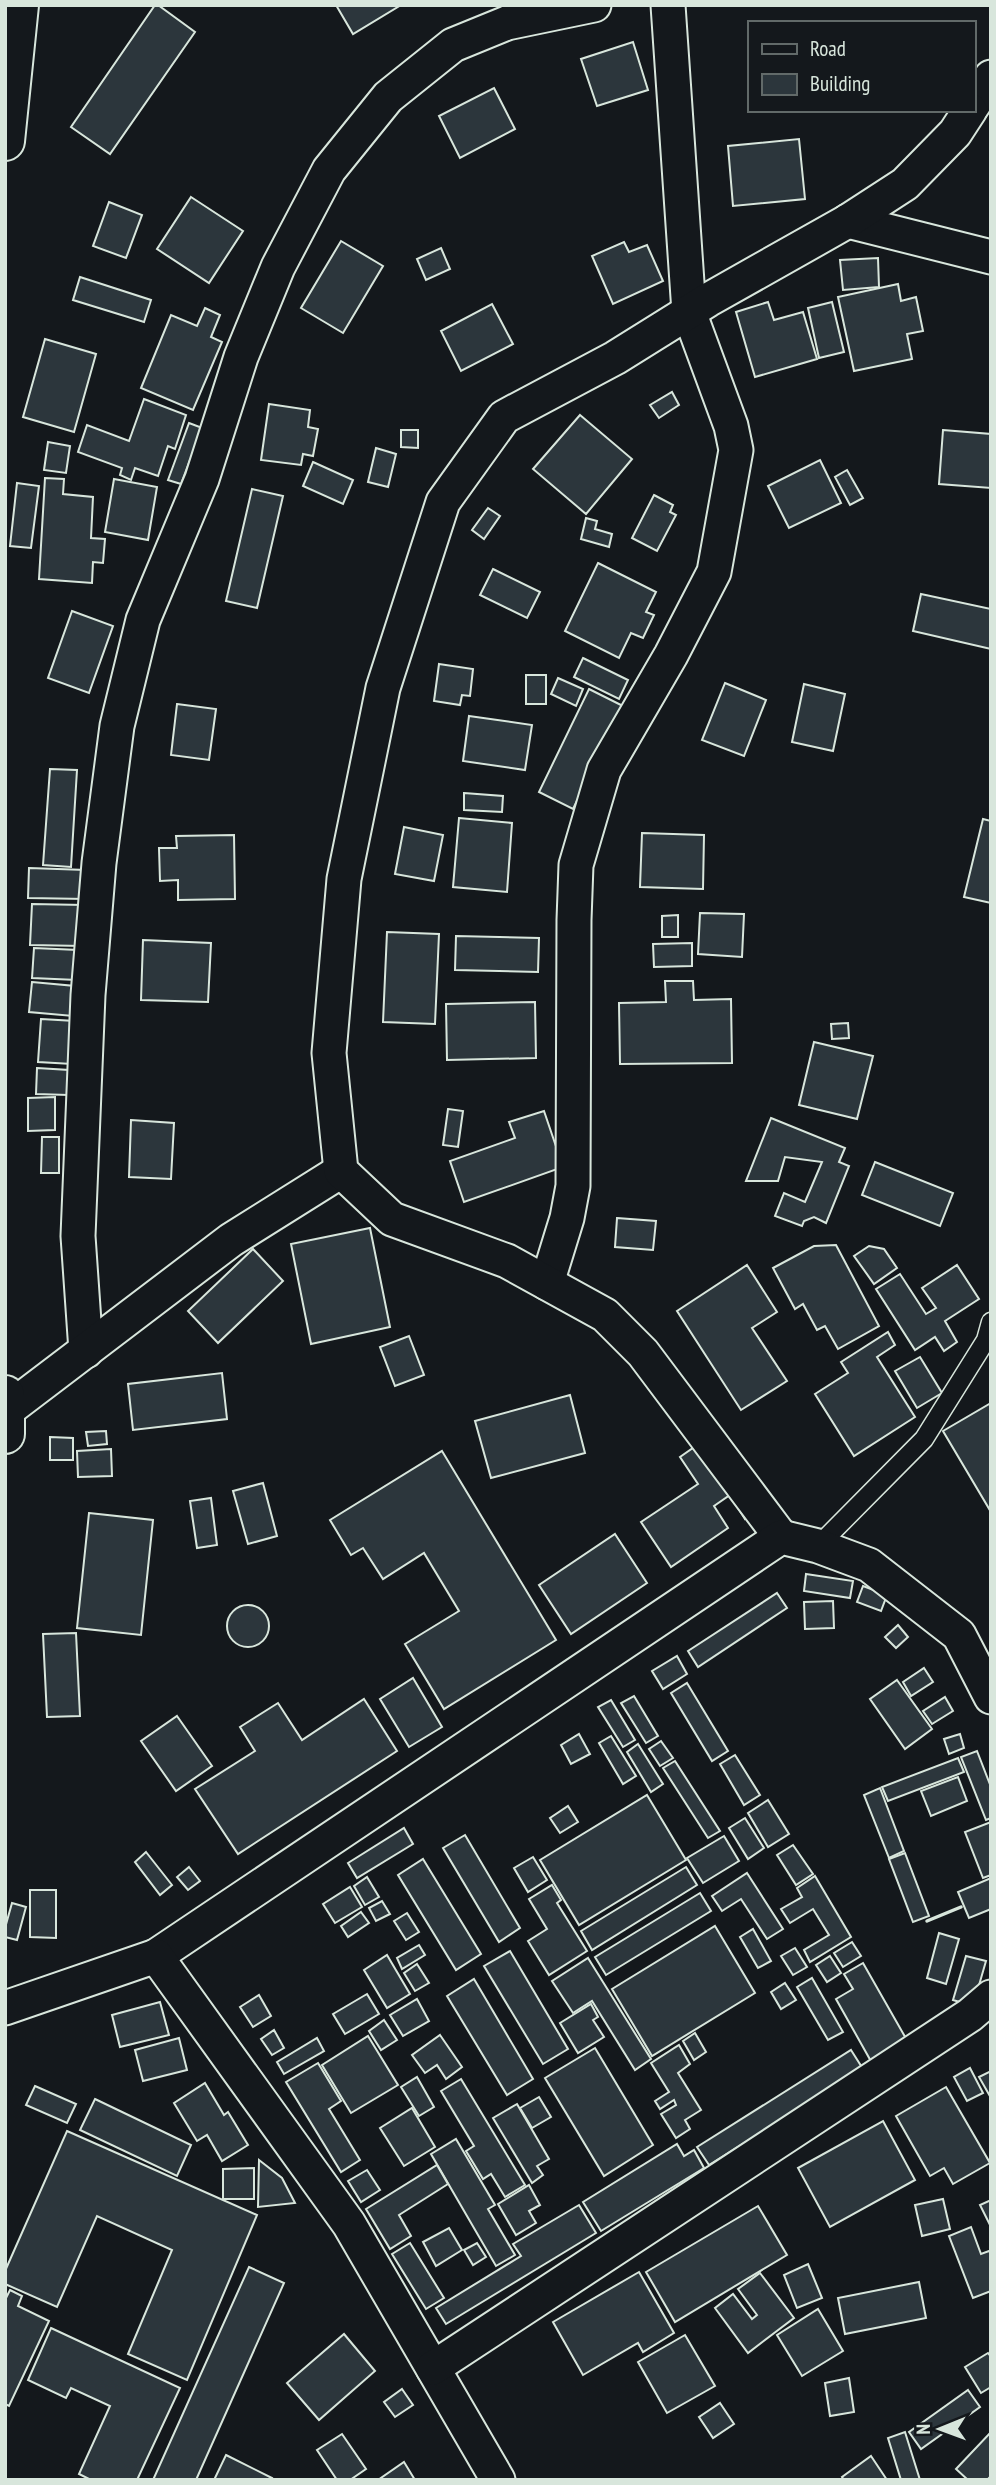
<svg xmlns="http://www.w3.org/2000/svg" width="996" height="2485" font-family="'PT Sans Narrow',sans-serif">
<rect width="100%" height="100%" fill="#14181c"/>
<g fill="#2c363c" stroke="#d8e6dc" stroke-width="2">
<polygon points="155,5 158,5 195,32 110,154 71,127"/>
<polygon points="336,5 401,5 353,34"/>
<polygon points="633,42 648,90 597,106 581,59"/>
<polygon points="494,88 515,129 460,158 439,116"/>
<polygon points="799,139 805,199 733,206 728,146"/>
<polygon points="191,197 243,231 209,283 157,249"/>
<polygon points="109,202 142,215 126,258 93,246"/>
<polygon points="341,241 383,266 343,333 301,308"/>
<polygon points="624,242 629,252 647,245 663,281 613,304 592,256"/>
<polygon points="441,248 450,269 426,280 417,259"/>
<polygon points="878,258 879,287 843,290 840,260"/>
<polygon points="80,277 151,300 144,322 73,300"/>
<polygon points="898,284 901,301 916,297 923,331 907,334 912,359 854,371 838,297"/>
<polygon points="768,302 774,320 803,312 817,359 755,377 736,312"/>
<polygon points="832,302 844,352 819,358 808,308"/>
<polygon points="492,304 513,344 461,371 441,331"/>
<polygon points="205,308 220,315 211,337 222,342 193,410 141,388 171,315 197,326"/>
<polygon points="45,339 96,354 74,432 23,417"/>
<polygon points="672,392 679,405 659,418 650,405"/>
<polygon points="144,399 186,415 175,449 168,446 158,476 135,468 131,480 120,475 122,468 78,452 87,425 129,441"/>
<polygon points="269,404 310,410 308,427 318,429 313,456 303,454 301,465 261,460"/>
<polygon points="580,415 632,459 586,514 533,469"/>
<polygon points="189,423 213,432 201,465 190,460 181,484 168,480"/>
<polygon points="401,430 418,430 418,448 401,447"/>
<polygon points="943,430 991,434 991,488 939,484"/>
<polygon points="48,442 70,446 66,473 44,470"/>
<polygon points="376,448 396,454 388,487 368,482"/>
<polygon points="820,460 841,503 789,528 768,486"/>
<polygon points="313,462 353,480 343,504 303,486"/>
<polygon points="847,470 863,498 850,505 835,477"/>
<polygon points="45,478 64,479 63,494 93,497 91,538 105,539 103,563 93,562 92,583 39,579"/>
<polygon points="114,479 157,487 148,540 105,532"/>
<polygon points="17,483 39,486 31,548 10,546"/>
<polygon points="252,489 283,496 257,608 226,601"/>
<polygon points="654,495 673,505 670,512 676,515 657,551 632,538"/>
<polygon points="488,508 500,516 484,539 472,530"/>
<polygon points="586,518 597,521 595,529 612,534 609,547 581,539"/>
<polygon points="598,563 656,592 646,612 654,615 643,638 631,633 619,658 565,631"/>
<polygon points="493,569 540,592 527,618 480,595"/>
<polygon points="921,594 991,609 991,649 913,631"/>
<polygon points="72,611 113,626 89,693 48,678"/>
<polygon points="583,658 628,680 619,699 574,677"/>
<polygon points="439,664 473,669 470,696 462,695 460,705 434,701"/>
<rect x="526" y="675" width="20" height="29"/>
<polygon points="558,678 583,689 576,706 551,694"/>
<polygon points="725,683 766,700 744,756 702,740"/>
<polygon points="804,684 845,694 833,751 792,742"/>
<polygon points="589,689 623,706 573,809 539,792"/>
<polygon points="177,704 216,709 209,760 171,755"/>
<polygon points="469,716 532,725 525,770 463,761"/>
<polygon points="50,769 77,770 71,867 43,865"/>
<polygon points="464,793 503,796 502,812 464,810"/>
<polygon points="459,818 512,823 507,892 453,887"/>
<polygon points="983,819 991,821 991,903 964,897"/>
<polygon points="404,827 443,835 434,881 395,874"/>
<polygon points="642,833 704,835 703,889 640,887"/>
<polygon points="234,835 235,899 178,900 178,880 160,881 159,848 177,848 176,836"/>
<polygon points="29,868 86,870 86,899 28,898"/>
<polygon points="32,904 84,905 83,946 30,945"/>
<polygon points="700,913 744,914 742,957 698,954"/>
<polygon points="678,915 678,937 662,937 662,916"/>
<polygon points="387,932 439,934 435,1024 383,1022"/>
<polygon points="456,936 539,938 538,972 455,970"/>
<polygon points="143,940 211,943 208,1002 141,1000"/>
<polygon points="692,943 692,966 654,967 653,944"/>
<polygon points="34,948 78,950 77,980 32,978"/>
<polygon points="665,981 693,981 694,1000 731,999 732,1063 620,1064 619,1003 666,1002"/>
<polygon points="32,982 75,986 73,1016 29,1012"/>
<polygon points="535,1002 536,1058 447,1060 446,1004"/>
<polygon points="41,1019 75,1021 72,1064 38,1062"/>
<polygon points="848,1023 849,1038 832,1039 831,1024"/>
<polygon points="814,1042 873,1056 857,1119 799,1105"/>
<polygon points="37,1068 69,1070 68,1095 36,1094"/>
<polygon points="55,1097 55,1130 28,1131 28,1098"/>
<polygon points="448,1109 463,1111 458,1147 443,1145"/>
<polygon points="544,1111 563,1167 464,1202 450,1161 515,1138 509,1122"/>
<polygon points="771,1118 845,1148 839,1162 849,1166 826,1223 814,1217 804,1221 802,1226 775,1216 784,1193 805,1202 822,1162 785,1157 778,1181 746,1181"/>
<polygon points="131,1120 174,1123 171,1179 129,1177"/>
<polygon points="42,1137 59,1137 59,1173 41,1173"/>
<polygon points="875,1162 953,1193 940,1226 862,1195"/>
<polygon points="617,1218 656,1221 653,1250 615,1247"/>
<polygon points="370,1228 390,1327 311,1344 291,1244"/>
<polygon points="836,1245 879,1326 838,1349 825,1326 817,1330 803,1304 795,1309 773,1268 814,1246"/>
<polygon points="869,1246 884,1249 897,1268 874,1284 854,1256"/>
<polygon points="253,1249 283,1281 218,1343 188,1311"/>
<polygon points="747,1265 777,1312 752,1328 787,1381 741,1410 677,1311"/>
<polygon points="957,1265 979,1299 945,1321 957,1342 944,1351 935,1337 915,1350 876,1289 900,1274 926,1314 936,1308 922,1288"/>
<polygon points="888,1332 895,1345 877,1357 915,1417 854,1456 815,1394 848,1373 841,1362"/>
<polygon points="409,1336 424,1375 395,1386 380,1347"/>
<polygon points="920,1357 942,1393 917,1408 895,1371"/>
<polygon points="222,1373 227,1419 133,1430 128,1384"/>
<polygon points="570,1395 585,1453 491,1478 475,1421"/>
<polygon points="991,1403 991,1512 943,1431"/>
<polygon points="106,1431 107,1444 88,1446 86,1432"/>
<polygon points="50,1437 73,1438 73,1460 50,1460"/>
<polygon points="703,1441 752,1514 745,1519 730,1495 714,1506 728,1528 671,1567 641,1522 698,1484 680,1457"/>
<polygon points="111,1449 112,1476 78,1477 77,1451"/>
<polygon points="442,1451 556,1640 444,1709 405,1644 459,1611 424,1553 383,1579 363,1548 351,1555 330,1520"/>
<polygon points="263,1483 277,1536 248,1544 233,1491"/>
<polygon points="211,1498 217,1545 197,1548 190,1501"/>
<polygon points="89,1513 153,1520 141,1635 77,1628"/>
<polygon points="615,1534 647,1583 571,1634 539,1585"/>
<polygon points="806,1574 853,1581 850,1598 804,1591"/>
<polygon points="863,1586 887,1595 881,1611 857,1602"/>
<polygon points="777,1593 787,1608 698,1667 688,1651"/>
<polygon points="833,1601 834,1628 805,1629 804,1602"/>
<circle cx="248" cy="1626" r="21"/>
<polygon points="898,1625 908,1637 896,1648 885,1637"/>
<polygon points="76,1633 80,1716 47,1717 43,1634"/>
<polygon points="677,1656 687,1674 663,1689 652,1671"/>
<polygon points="924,1668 933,1682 911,1696 903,1682"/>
<polygon points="413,1678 442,1727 409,1747 380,1699"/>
<polygon points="897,1680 932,1729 905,1749 870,1699"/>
<polygon points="687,1683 728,1751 712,1761 671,1693"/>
<polygon points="634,1696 658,1736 646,1743 621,1703"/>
<polygon points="945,1697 953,1711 932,1724 923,1711"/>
<polygon points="364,1699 397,1751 238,1854 195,1789 255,1751 240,1727 278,1703 302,1740"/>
<polygon points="611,1700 635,1740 623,1747 598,1707"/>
<polygon points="177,1716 212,1766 176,1791 141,1741"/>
<polygon points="579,1734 590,1754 571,1764 561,1745"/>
<polygon points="960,1734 964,1748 949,1754 944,1739"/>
<polygon points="611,1736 636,1776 623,1784 599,1743"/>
<polygon points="661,1741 673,1758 660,1766 649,1749"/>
<polygon points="638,1744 663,1784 651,1792 627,1752"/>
<polygon points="977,1751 991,1787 991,1818 986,1820 961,1757"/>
<polygon points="735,1755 760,1795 744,1805 720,1764"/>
<polygon points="958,1758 964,1772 888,1801 882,1787"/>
<polygon points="675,1761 720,1831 708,1838 663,1768"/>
<polygon points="958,1777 967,1801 931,1816 921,1791"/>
<polygon points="880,1788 904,1851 889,1858 864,1795"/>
<polygon points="647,1795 686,1860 579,1925 540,1860"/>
<polygon points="768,1800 789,1834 768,1847 748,1813"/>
<polygon points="568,1806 578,1822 560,1833 550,1818"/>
<polygon points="745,1818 764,1848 748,1859 729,1828"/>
<polygon points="991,1822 991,1875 983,1878 965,1832"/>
<polygon points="404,1828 413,1844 357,1878 348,1863"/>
<polygon points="465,1835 520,1928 499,1942 443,1848"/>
<polygon points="724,1836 739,1861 703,1883 687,1858"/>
<polygon points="793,1845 813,1874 796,1885 777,1855"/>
<polygon points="146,1852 172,1885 160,1895 135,1862"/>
<polygon points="905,1853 929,1916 913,1922 889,1859"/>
<polygon points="533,1857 547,1880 528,1892 514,1868"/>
<polygon points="423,1859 481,1954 456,1970 398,1875"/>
<polygon points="189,1867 200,1881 188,1890 177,1877"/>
<polygon points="686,1867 697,1885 592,1950 581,1931"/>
<polygon points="747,1873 783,1929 767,1939 741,1899 722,1911 712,1896"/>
<polygon points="815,1876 851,1937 810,1962 804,1950 829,1935 813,1909 790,1923 781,1909 802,1897 797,1888"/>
<polygon points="367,1877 379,1897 365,1905 354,1886"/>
<polygon points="991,1878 991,1909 969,1918 958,1892"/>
<polygon points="552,1885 561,1900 557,1903 587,1951 549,1975 528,1941 547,1929 529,1899"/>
<polygon points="350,1887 362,1907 335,1923 323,1904"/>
<polygon points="30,1890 56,1890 56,1938 30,1937"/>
<polygon points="700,1893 711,1911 606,1975 595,1957"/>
<polygon points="382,1901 390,1914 376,1921 369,1908"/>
<polygon points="12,1903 26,1907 17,1940 5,1937 5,1928"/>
<polygon points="361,1912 369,1923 348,1937 341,1926"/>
<polygon points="407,1913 419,1932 406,1940 394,1921"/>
<polygon points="715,1926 755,1993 652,2056 612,1989"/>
<polygon points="753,1929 771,1961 758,1968 740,1937"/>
<polygon points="939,1933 959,1939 946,1984 927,1978"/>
<polygon points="852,1942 861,1956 843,1967 834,1953"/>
<polygon points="419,1945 425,1955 402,1969 397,1958"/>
<polygon points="795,1948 807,1967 793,1975 781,1956"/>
<polygon points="510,1951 568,2049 543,2064 484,1966"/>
<polygon points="387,1955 410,1994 387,2008 364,1970"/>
<polygon points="830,1956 841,1973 827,1982 816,1965"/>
<polygon points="966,1956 986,1961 973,2006 953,2000"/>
<polygon points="588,1958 651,2059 635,2070 592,2001 573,2013 552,1981"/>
<polygon points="863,1963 908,2042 872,2063 836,1999 853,1989 844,1974"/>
<polygon points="417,1964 429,1983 415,1991 404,1973"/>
<polygon points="812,1978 843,2032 828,2040 797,1987"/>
<polygon points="474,1979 533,2079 507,2095 447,1996"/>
<polygon points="785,1983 796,2000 781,2009 771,1992"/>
<polygon points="367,1994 379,2014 345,2034 333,2014"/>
<polygon points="259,1995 271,2016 253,2027 240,2007"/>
<polygon points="417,1999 429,2021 403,2036 390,2015"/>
<polygon points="160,2002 169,2035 120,2047 112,2015"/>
<polygon points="591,2004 598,2017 593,2020 604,2037 578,2053 560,2023"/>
<polygon points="384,2020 397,2040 381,2050 369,2031"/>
<polygon points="274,2030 284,2048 272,2055 261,2039"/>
<polygon points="695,2033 706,2052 694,2060 683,2041"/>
<polygon points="440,2035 462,2067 446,2079 437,2065 425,2073 412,2055"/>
<polygon points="368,2036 398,2085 351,2113 322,2065"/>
<polygon points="179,2038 187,2070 143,2081 135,2050"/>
<polygon points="317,2038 324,2051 284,2074 277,2062"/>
<polygon points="679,2045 690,2064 678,2073 701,2110 685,2120 690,2129 676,2138 661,2114 676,2105 674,2100 660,2109 655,2101 669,2092 651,2063"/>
<polygon points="595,2048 653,2145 604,2176 545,2078"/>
<polygon points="851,2050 863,2069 709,2165 697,2147"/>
<polygon points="318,2063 341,2101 329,2109 360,2160 341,2172 286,2082"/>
<polygon points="970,2068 983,2093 967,2101 954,2077"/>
<polygon points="991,2071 991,2098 979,2077"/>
<polygon points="417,2077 434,2107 419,2116 401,2087"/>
<polygon points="461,2079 525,2185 505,2197 491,2174 483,2179 466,2151 474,2146 441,2091"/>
<polygon points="205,2083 224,2115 228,2112 248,2145 222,2161 207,2135 197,2141 174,2103"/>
<polygon points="35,2086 76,2104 67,2123 26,2105"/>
<polygon points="946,2087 990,2163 953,2184 944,2168 930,2176 896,2116"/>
<polygon points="539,2097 551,2117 532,2128 520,2108"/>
<polygon points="95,2099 191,2145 177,2176 80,2130"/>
<polygon points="517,2104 549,2159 537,2166 543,2175 532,2183 493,2118"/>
<polygon points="412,2108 435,2147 404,2166 380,2128"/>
<polygon points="883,2121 915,2180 830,2227 798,2168"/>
<polygon points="67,2131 257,2215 187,2380 128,2354 172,2250 97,2216 57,2307 5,2284 5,2271"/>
<polygon points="456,2139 495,2205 488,2209 515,2255 496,2266 431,2154"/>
<polygon points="677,2144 684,2156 694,2150 704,2168 601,2231 583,2202"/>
<polygon points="259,2160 282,2178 295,2203 258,2207"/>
<polygon points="437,2165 448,2184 399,2215 411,2236 390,2249 366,2209"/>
<polygon points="254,2168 254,2199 223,2199 223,2169"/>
<polygon points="367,2170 380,2190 361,2202 348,2181"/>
<polygon points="529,2185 540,2205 529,2211 536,2223 516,2235 498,2204"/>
<polygon points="943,2199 950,2229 922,2236 915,2205"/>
<polygon points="991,2200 991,2225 990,2225 980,2205"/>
<polygon points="579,2205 596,2233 446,2324 436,2308 521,2256 513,2244"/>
<polygon points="758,2206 787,2255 675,2322 646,2272"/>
<polygon points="971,2227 981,2254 989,2251 991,2254 991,2291 973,2298 949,2236"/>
<polygon points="449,2228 462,2250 436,2266 423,2242"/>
<polygon points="410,2243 444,2298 426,2309 392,2254"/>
<polygon points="477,2243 486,2257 473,2265 464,2250"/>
<polygon points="808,2264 822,2298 797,2308 784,2275"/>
<polygon points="249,2267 284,2283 196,2480 153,2480"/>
<polygon points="639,2272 674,2333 643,2352 638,2343 583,2375 553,2322"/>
<polygon points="760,2273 794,2318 748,2353 715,2308 733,2294 752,2319 757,2315 738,2289"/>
<polygon points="919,2282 926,2318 845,2334 838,2298"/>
<polygon points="10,2290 22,2296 18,2306 49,2321 9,2406 5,2404 5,2300"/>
<polygon points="818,2309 843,2351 802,2376 777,2335"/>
<polygon points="51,2328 180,2388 137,2480 91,2480 79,2474 110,2406 71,2388 66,2398 28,2380"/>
<polygon points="344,2334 375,2371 319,2420 287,2383"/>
<polygon points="685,2335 715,2386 667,2413 638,2362"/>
<polygon points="988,2353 991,2357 991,2387 981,2393 965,2367"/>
<polygon points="849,2378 854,2412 830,2416 825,2383"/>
<polygon points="402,2389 413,2405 395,2417 384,2402"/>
<polygon points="968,2390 980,2407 921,2449 909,2432"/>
<polygon points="720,2403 734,2424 713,2438 699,2417"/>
<polygon points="905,2432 920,2480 901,2480 888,2438"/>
<polygon points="991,2432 991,2476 987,2480 968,2480 956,2469"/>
<polygon points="342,2434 366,2469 350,2480 337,2480 317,2450"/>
<polygon points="226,2455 272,2478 271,2480 214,2480"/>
<polygon points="871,2456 887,2480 844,2480 842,2477"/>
<polygon points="404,2462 415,2480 378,2480"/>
</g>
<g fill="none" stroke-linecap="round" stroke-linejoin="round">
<g stroke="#d8e6dc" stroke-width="21">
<polyline id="service" points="818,1546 924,1439 986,1340 991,1322"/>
</g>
<g stroke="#d8e6dc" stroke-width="37">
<g id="minor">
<polyline points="973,105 991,77"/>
<polyline points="848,221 991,257"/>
<polyline points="547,1283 567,1218 573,1186 574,920 576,865 604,770 671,655 714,572 736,450 731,426 689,312 668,5"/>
<polyline points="86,1351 78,1236 88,995 99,863 117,726 143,620 202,479 241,357 278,267 329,170 388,97 453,45 507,23 594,5"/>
<polyline points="6,1411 231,1240 341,1171"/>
<polyline points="781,1537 643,1353 605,1315 507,1261 392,1219 341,1171 329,1053 344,879 383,688 443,502 504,417 615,358 708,300 848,221 905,184 955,133 970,110"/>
<polyline points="156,1956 781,1537 818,1546 869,1565 959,1635 991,1697"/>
<polyline points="5,2008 156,1956 349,2224 498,2480"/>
<polyline points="433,2368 970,2015 991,1997"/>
</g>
</g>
<g stroke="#d8e6dc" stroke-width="42">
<g id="primary">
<polyline points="5,141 19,5"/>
<polyline points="5,1395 5,1434"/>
</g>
</g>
<use href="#service" stroke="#14181c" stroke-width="18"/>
<use href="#minor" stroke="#14181c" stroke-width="33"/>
<use href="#primary" stroke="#14181c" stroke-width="38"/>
<polyline stroke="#d8e6dc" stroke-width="3.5" points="927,1921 961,1907"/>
</g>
<rect width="996" height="2485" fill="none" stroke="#d8e6dc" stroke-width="14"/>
<rect x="748" y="21" width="228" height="91" fill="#14181c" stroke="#626a69" stroke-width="2"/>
<rect x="762" y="44" width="35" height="10" fill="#14181c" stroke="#626a69" stroke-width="2"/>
<text x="810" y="56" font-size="21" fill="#d8e6dc">Road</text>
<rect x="762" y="74" width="35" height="21" fill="#2c363c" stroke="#626a69" stroke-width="2"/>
<text x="810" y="91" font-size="21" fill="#d8e6dc">Building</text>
<g transform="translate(940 2429) rotate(269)" stroke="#14181c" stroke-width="5" paint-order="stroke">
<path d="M0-5L12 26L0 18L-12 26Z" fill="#d8e6dc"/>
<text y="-10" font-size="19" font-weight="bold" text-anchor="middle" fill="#d8e6dc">N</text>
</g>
</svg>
